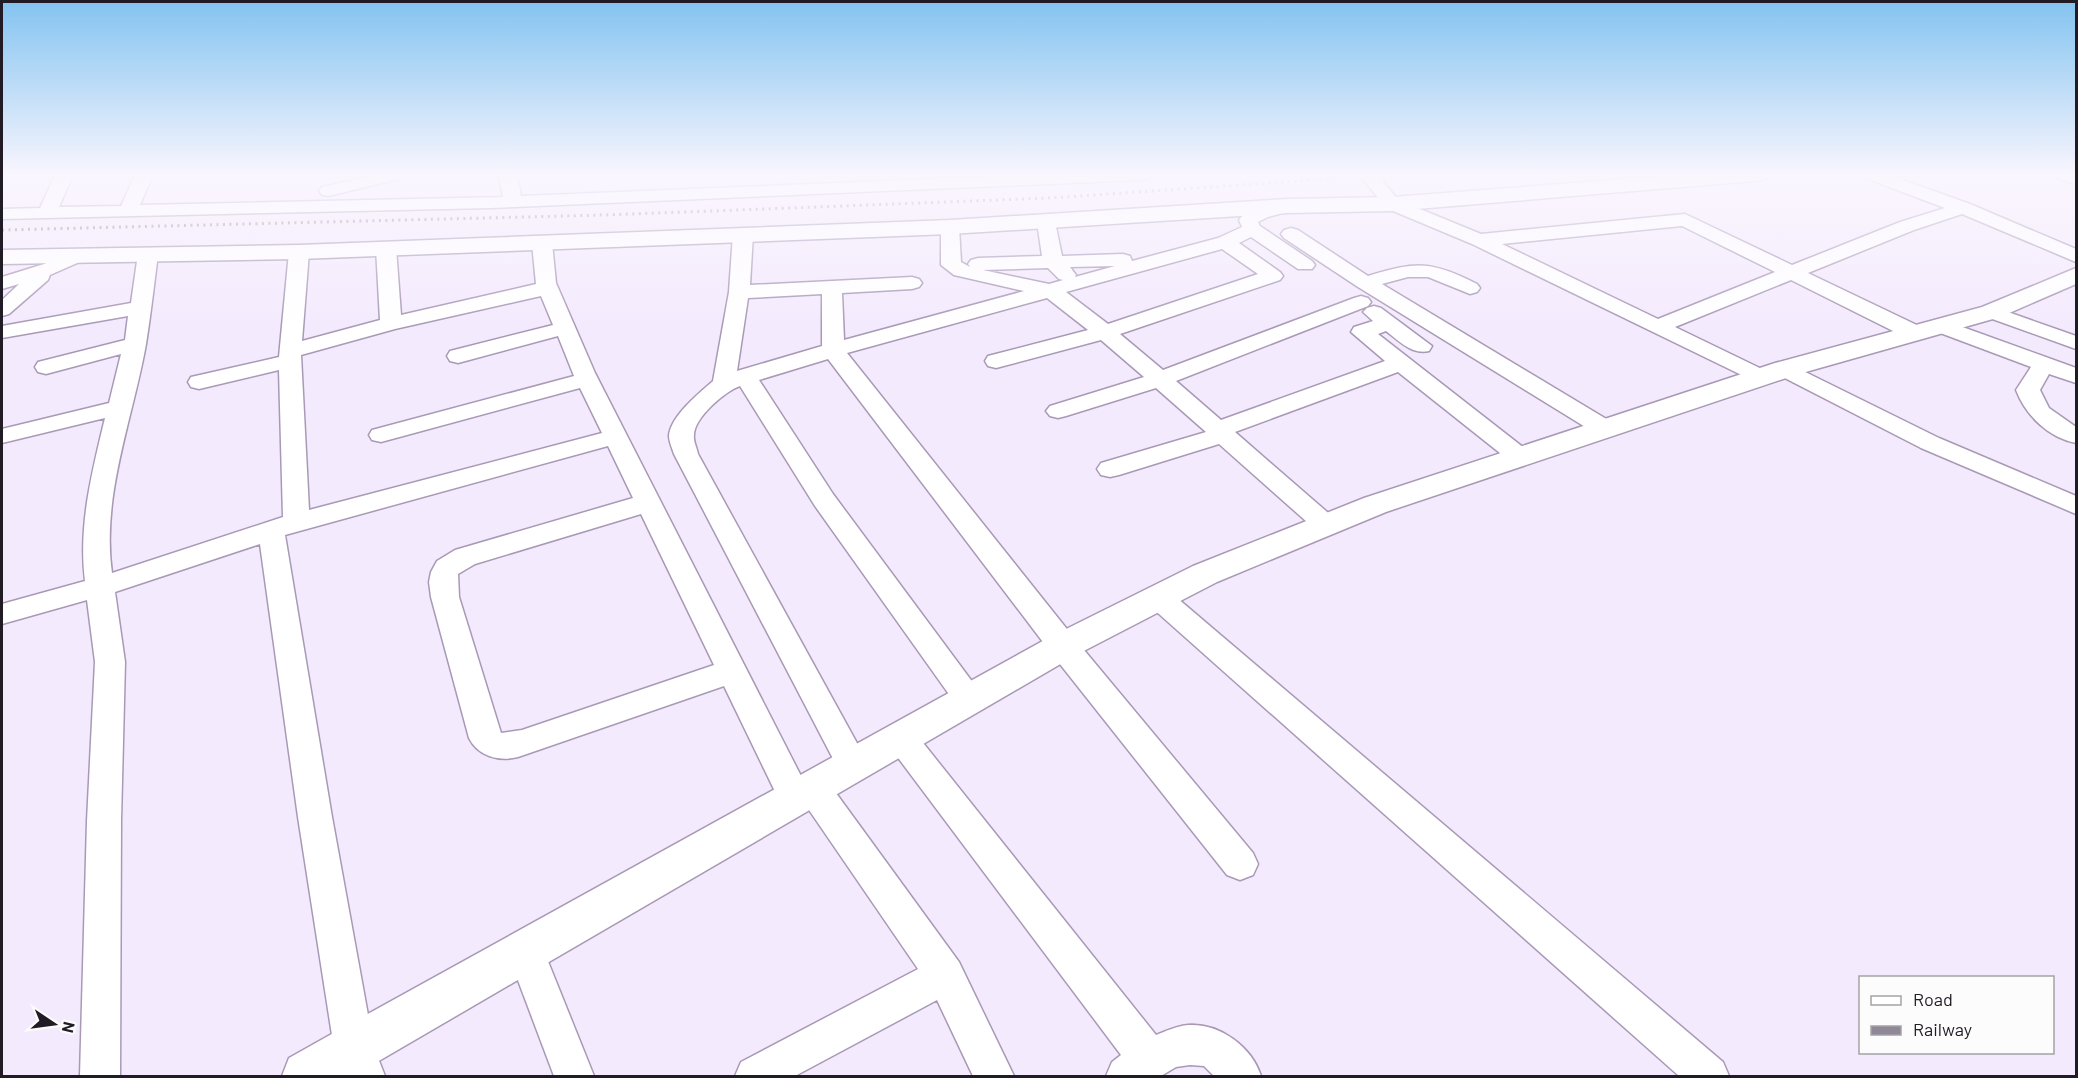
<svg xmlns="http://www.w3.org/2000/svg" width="2078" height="1078" font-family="Barlow,sans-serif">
<rect width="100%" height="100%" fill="#f4eafd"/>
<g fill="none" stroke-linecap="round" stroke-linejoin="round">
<g stroke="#a999b6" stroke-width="3">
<g id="minor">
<polygon points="55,175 73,175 59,207 121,206 135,175 153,175 140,205 503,197 499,175 517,175 521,196 1026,175 1150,175 1147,179 1141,180 490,208 2,219 2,209 40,208"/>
<polygon points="375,175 402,175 399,179 328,196 322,195 319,191 322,187"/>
<path d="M 1360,175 L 1378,175 L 1398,200 L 1481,234 L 1685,214 L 1792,265 L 1900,222 L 1945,208 L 1868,179 L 1865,175 L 1889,175 L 1970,204 L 2076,249 L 2076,262 L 1962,214 L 1914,230 L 1808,273 L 1923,328 L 1926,333 L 1923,338 L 1915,339 L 1907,338 L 1791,280 L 1675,327 L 1768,372 L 1771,377 L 1768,382 L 1760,384 L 1472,244 L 1386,208 ZM 1682,226 L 1775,272 L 1658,319 L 1502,244 Z"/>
<polygon points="2056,175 2076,175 2076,184 2059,179"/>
<path d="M 1288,200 L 1294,202 L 1297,206 L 1294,210 L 1268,217 L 1258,222 L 1260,226 L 1312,261 L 1315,265 L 1312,269 L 1298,269 L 1251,237 L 1239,243 L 1280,272 L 1283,276 L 1280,280 L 1120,334 L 1163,370 L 1354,298 L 1361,296 L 1368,298 L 1371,302 L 1368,306 L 1176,381 L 1221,420 L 1385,361 L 1351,332 L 1354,327 L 1373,321 L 1363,312 L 1367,308 L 1374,306 L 1381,308 L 1432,346 L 1429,351 C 1412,355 1399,341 1386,331 L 1378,334 L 1528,451 L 1531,456 L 1528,461 L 1519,464 L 1510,461 L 1398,372 L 1235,432 L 1334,518 L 1338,524 L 1334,530 L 1325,533 L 1316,530 L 1219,444 L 1119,475 L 1110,477 L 1101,475 L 1097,469 L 1101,463 L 1206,432 L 1156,388 L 1066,416 L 1058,418 L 1050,416 L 1046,411 L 1050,406 L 1144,377 L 1101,340 L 996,368 L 988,366 L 985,361 L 988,356 L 1088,330 L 1047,298 L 847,353 L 1074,638 L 1253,853 L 1258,864 L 1253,875 L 1240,880 L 1227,875 L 1052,654 L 828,359 L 759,380 L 833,494 L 985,699 L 980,707 L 969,711 L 958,707 L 815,506 L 740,386 C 725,391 694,418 694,435 C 693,441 697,448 698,454 L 869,765 L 865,774 L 853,778 L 841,774 L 674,454 C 672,448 669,441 669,436 C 670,417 699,393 713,381 L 729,292 L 733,234 L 736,230 L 750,230 L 753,234 L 750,285 L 912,277 L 919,279 L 922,283 L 919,287 L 912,289 L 842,293 L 844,340 L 1024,291 L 954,275 L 941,265 L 941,227 L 943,223 L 957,223 L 959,227 L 961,262 L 970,267 L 968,264 L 971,260 L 978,258 L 1042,256 L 1037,222 L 1039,218 L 1053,218 L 1055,222 L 1062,256 L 1123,254 L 1130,256 L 1132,261 L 1218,238 L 1242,227 L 1239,220 C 1248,206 1273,204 1288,200 ZM 1222,249 L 1258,274 L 1108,324 L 1066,292 ZM 1115,266 L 1075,277 L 1076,275 L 1070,267 ZM 1048,268 L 1059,279 L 1063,280 L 1049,284 L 983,270 ZM 822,294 L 822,346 L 737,371 L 748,298 Z"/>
<path d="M 1291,228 L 1298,230 L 1368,276 C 1416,261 1432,261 1477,284 L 1480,288 L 1477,292 L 1470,294 L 1428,277 L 1408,277 L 1382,284 L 1613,423 L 1616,428 L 1613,433 L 1604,435 L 1595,433 L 1358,287 L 1284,238 L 1281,234 L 1284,230 Z"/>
<path d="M 542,237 L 549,239 L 552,243 L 556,283 L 595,373 L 802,778 L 813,774 L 825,778 L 959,962 L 1014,1076 L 973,1076 L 937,1000 L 795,1076 L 735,1076 L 741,1062 L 918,969 L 807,807 L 795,812 L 783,808 L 724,686 L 518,757 C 498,762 478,756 469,738 L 431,597 L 429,582 L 431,572 L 437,561 L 455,550 L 633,498 L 608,446 L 285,535 L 332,817 L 374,1048 L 385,1076 L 345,1076 L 334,1048 L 298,817 L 260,544 L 115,592 L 125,662 L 121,821 L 120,1076 L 80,1076 L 87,821 L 95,662 L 87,600 L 2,624 L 2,604 L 85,581 C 78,526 92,472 105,418 L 2,443 L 2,429 L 109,403 L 121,354 L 46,374 L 38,372 L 35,367 L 38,362 L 125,340 L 128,316 L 2,338 L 2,326 L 131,303 L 138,254 L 141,250 L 155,250 L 158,254 C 154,285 151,313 146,344 C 133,418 101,496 112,573 L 283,517 L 279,370 L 199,389 L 191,387 L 188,382 L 191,377 L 279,357 L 289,252 L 292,248 L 306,248 L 309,252 L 302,341 L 380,320 L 376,248 L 379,244 L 393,244 L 396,248 L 401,315 L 536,284 L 532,243 L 535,239 ZM 541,296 L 553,325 L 450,351 L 447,356 L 450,361 L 458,363 L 558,336 L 574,376 L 372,430 L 369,435 L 372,440 L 381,442 L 580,388 L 602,433 L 309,510 L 301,355 L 395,329 ZM 641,514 L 714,665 L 522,730 L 501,733 L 459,597 L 458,574 L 475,564 Z"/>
<polygon points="77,250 84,252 87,256 84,260 50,275 48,280 9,314 2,316 2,300 19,284 2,289 2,277 44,264"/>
<polygon points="1991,306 2076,336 2076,349 1984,316 1980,312 1984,308"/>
<path d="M 1943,320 L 2076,368 L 2076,383 L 2049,374 L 2040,390 L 2049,408 L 2076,427 L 2076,443 C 2049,438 2026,416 2016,390 L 2031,367 L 1935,331 L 1932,326 L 1935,321 Z"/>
<polygon points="1785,362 1939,438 2076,496 2076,514 1921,448 1777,374 1774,369 1777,364"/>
<polygon points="1160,589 1170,592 1723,1062 1729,1076 1679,1076 1150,606 1146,599 1150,592"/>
<path d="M 901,725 L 912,729 L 1156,1035 C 1166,1031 1177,1026 1188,1025 C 1220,1023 1252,1047 1261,1076 L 1214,1076 L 1204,1066 L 1190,1065 L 1176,1067 L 1161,1076 L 1106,1076 L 1112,1062 L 1121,1055 L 890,747 L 885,738 L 890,729 Z"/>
<polygon points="526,933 539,939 594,1076 554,1076 507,951 513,939"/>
</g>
</g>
<g stroke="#a999b6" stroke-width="3">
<g id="tertiary">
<polygon points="1678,175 1766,175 1763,180 1755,181 1392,211 1288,213 950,234 299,259 2,264 2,250 299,245 950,220 1288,199 1392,197"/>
<polygon points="2076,268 2076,284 2000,317 1795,375 1386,512 1217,582 1076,655 353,1076 282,1076 289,1058 337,1031 1050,637 1193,566 1364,498 1775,363 1982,307"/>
</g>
</g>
<use href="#minor" fill="#fff" fill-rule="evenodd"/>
<use href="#tertiary" fill="#fff" fill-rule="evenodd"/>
<polyline stroke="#908897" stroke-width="3" stroke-dasharray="2 4.5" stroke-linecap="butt" points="2,230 604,215 1051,198 1383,175"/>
</g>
<linearGradient id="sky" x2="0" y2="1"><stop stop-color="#83c3f0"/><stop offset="0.54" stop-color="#faf6fe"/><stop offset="1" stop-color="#faf6fe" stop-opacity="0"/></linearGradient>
<rect width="2078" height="326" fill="url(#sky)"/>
<rect width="2078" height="1078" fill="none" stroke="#211b26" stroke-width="6"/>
<rect x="1859" y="976" width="195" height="78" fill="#fcfcfc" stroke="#a4a2a6" stroke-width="1.5"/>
<rect x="1871" y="996" width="30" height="9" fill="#ffffff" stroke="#a4a2a6" stroke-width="1.5"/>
<text x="1913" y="1006" font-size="18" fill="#211b26">Road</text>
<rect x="1871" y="1026" width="30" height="9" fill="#908897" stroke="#a4a2a6" stroke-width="1.5"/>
<text x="1913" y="1036" font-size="18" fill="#211b26">Railway</text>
<g transform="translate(54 1024) rotate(103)" stroke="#fcfcfc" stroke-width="4.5" paint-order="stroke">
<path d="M0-4.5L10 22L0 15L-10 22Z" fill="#211b26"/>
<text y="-9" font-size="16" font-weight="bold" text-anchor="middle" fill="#211b26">N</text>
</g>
</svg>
